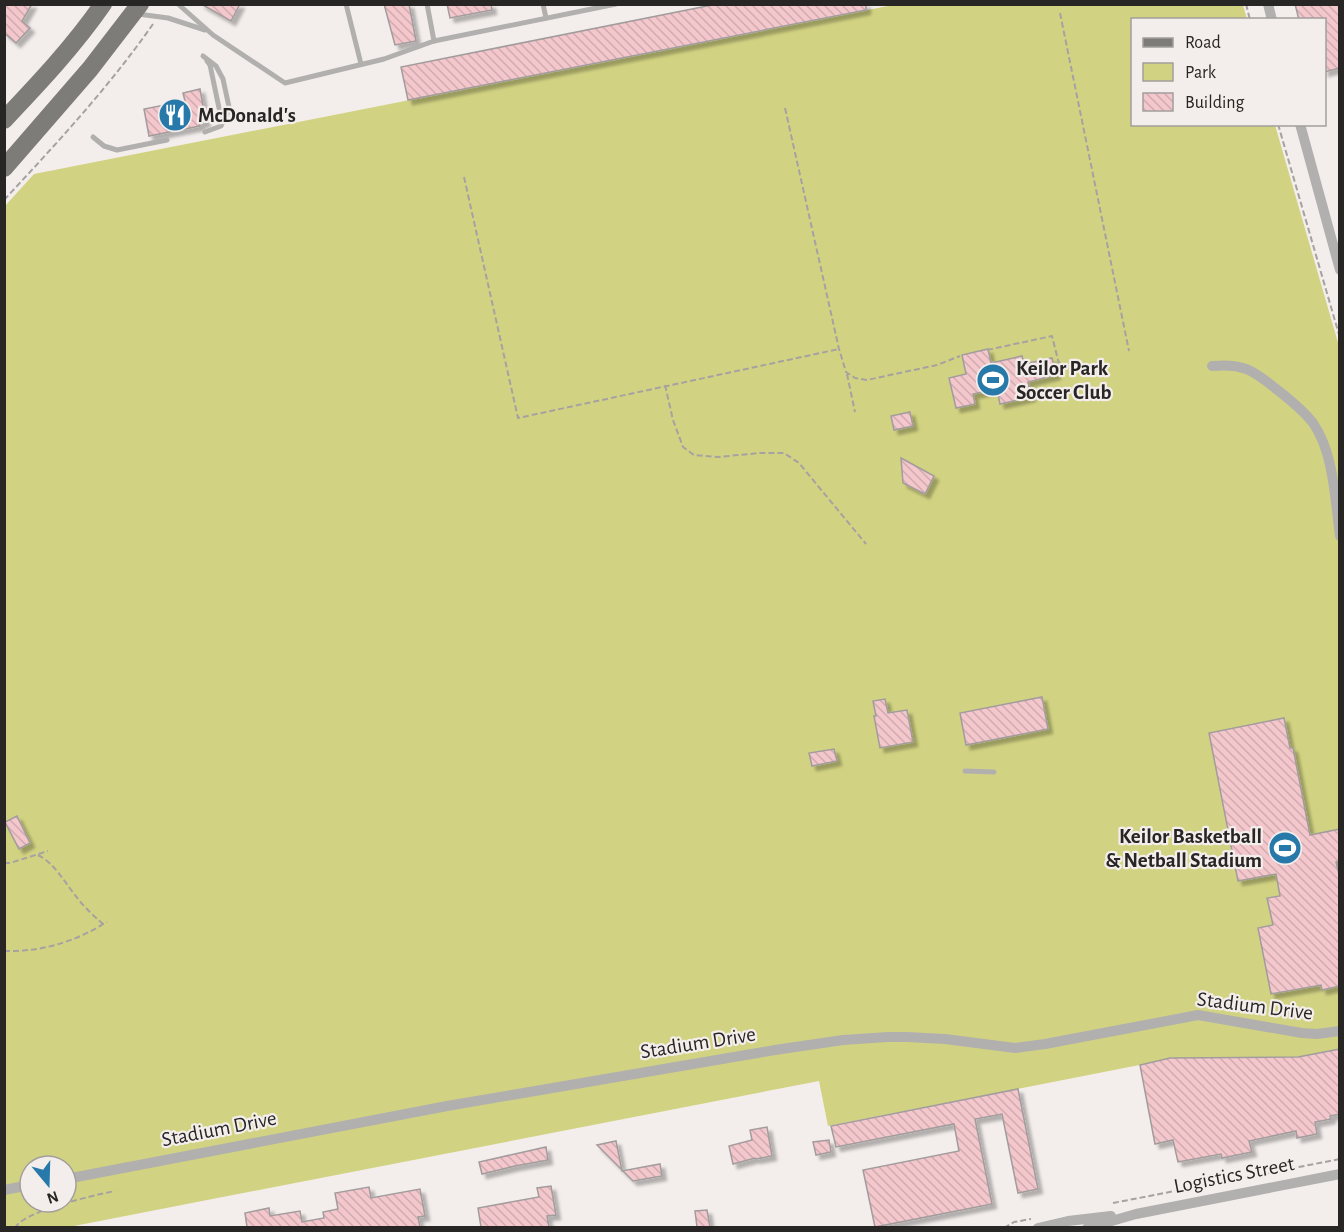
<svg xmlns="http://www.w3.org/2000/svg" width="1344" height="1232" font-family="'Alegreya Sans',sans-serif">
<defs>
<pattern id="building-back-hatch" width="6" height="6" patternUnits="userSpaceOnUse" patternTransform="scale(1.5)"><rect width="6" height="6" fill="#f3c7cc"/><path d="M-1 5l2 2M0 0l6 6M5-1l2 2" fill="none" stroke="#d0abaf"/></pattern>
<filter id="shadow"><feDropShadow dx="4.5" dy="4.5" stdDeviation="1.5" flood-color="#0004"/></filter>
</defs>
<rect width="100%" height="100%" fill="#f3eeec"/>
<path fill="#d2d382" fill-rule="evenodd" d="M 893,5 L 1243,5 L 1247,19 L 1132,20 L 1132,124 L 1275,125 L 1339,346 L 1339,1049 L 1298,1057 L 1170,1059 L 828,1126 L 819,1081 L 69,1227 L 5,1227 L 4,207 L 34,174 ZM 30,1166 L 66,1166 L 66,1202 L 30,1202 Z"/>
<g fill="url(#building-back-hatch)" stroke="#a29c9d" stroke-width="1.5" filter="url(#shadow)">
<polygon points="4,4 32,4 22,21 30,28 16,43 4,33"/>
<polygon points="201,4 240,4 231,21"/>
<polygon points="384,4 409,4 416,41 395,45"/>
<polygon points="447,4 491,4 492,10 450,18"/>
<polygon points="717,4 866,4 866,10 408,100 401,67"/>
<polygon points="1295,4 1340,4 1340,68 1324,72 1324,20 1299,20"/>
<polygon points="200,89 206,122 199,124 200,126 149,136 144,109 185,101 183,93"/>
<polygon points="988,349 991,363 1022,356 1024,364 1052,358 1056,375 1028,382 1031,397 1000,404 997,389 973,394 975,404 956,408 949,378 966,374 962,355"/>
<polygon points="910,412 913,426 894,430 891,416"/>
<polygon points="901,458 934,476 925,494 903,483"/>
<polygon points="1042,697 1048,729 966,745 960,713"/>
<polygon points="885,699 888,713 907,710 913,742 880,748 874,716 876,716 873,701"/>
<polygon points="1284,718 1290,748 1293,748 1310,835 1340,829 1340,861 1336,862 1340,878 1340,986 1322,990 1321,985 1271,994 1258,928 1273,925 1267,898 1280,896 1276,874 1238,881 1209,733"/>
<polygon points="834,749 837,761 812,766 809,753"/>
<polygon points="17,816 30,843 19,849 5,822"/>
<polygon points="1340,1049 1340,1114 1330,1116 1331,1119 1315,1122 1317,1134 1297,1138 1296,1131 1249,1141 1252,1152 1222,1158 1221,1154 1178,1162 1173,1140 1155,1144 1140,1065 1170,1058 1298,1057"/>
<polygon points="1018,1089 1038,1189 1018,1193 1002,1114 975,1119 992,1204 875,1227 863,1170 959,1151 954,1124 836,1147 831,1126"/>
<polygon points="767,1127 772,1156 756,1159 755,1158 733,1164 729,1146 752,1140 750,1130"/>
<polygon points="829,1140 831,1152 816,1155 813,1142"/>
<polygon points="616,1141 622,1171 660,1164 662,1176 633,1181 597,1145"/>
<polygon points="546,1147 548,1160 515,1166 482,1174 479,1162"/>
<polygon points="551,1186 556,1215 547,1216 549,1227 481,1227 478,1208 539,1197 537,1188"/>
<polygon points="369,1187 371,1198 420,1189 425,1216 418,1217 420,1227 247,1227 245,1213 269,1208 270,1216 300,1211 302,1222 324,1218 323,1212 338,1209 335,1193"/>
<polygon points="707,1210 710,1227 697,1227 695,1211"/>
</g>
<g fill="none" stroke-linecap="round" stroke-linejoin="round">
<g stroke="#a6a2a1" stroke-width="2" stroke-dasharray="6 3" stroke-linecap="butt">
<polyline points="1246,4 1250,20"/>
<polyline points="1060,13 1129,351"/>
<polyline points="785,108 839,349 846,372 855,378 867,380 937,365 960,356"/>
<polyline points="1278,124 1340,338"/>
<polyline points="464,177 518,418 839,349"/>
<path d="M 4,200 C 57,143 109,87 153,24"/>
<polyline points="987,350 1052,336 1058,360 1061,366"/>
<polyline points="847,374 855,412"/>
<polyline points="665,385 673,420 683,447 694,455 718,457 760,453 784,453 799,463 866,544"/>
<path d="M 38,855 C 56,864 66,885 79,900 C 86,909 95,917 103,924"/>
<polyline points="4,863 10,863 48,851"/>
<path d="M 4,951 C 34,952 64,945 91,931 C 96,929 101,925 107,922"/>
<polyline points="1113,1203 1340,1159"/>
<path d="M 15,1228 C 23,1211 95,1195 115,1191"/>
<polyline points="1004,1228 1014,1222 1031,1219"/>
</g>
<g stroke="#b1b0ae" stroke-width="5">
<polyline points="178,4 213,35 285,83 384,59 434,41 616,4"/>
<polyline points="346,4 361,64"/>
<polyline points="427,4 434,41"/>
<polyline points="543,4 546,18"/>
<polyline points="138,14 168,18 205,30"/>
<polyline points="203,56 216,66 223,79 229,107 227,114 221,126 205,132"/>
<polyline points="207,61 210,65 219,108 224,119"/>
<polyline points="93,137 104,146 117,150 167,140"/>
<polyline points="965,771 994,772"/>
</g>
<g stroke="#b1b0ae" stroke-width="10">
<polyline points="1268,4 1272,20"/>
<polyline points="1300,124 1340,270"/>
<path d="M 1212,366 C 1242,363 1253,370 1275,388 C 1288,398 1303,410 1313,423 C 1334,453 1335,500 1340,536"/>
<polyline points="66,1179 447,1106 775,1050 843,1040 888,1037 907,1037 945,1039 1015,1048 1045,1044 1198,1015 1302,1033 1317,1034 1340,1031"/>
<polyline points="4,1190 30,1185"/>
<polyline points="1038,1228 1068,1221 1111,1216"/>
<polyline points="1087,1228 1136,1214 1340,1174"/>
</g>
<g stroke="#7e7c78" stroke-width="18">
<path d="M 4,120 C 39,83 74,46 103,4"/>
<polyline points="4,168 90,69 140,4"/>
</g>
</g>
<defs>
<g id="restaurant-disc" transform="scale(1.725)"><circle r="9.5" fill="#2779aa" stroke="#f3eeec"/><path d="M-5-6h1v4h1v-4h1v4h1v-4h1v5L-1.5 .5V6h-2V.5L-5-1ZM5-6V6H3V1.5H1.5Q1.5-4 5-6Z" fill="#fff"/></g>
<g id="stadium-disc" transform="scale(1.725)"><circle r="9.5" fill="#2779aa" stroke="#f3eeec"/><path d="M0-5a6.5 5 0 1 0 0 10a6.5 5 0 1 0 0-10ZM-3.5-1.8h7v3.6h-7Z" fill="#fff"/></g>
</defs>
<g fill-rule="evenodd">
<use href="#restaurant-disc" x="175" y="115"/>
<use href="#stadium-disc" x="993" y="380"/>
<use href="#stadium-disc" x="1285" y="848"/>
</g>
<g text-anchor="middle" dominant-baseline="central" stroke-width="4.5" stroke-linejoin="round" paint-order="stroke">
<g font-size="21" font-weight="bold" fill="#282625" stroke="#f3eeec" text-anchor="start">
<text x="198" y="115">McDonald's</text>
<text x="1016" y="368">Keilor Park<tspan x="1016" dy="24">Soccer Club</tspan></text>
<text x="1262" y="836" text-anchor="end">Keilor Basketball<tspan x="1262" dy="24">&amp; Netball Stadium</tspan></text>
</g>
<g font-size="21" fill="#282625" stroke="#f3eeec">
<text transform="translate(1255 1006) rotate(7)">Stadium Drive</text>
<text transform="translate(698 1043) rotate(-9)">Stadium Drive</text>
<text transform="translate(219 1129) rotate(-11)">Stadium Drive</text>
<text transform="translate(1234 1175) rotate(-11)">Logistics Street</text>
</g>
</g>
<rect width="1344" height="1232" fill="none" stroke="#282625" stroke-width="12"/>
<rect x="1131" y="18" width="195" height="108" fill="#f3eeec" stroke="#a29e9c" stroke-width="1.5"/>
<rect x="1143" y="38" width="30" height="9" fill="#7e7c78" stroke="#a29e9c" stroke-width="1.5"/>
<text x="1185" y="48" font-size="18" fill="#282625">Road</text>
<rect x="1143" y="63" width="30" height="18" fill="#d2d382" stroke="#a29e9c" stroke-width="1.5"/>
<text x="1185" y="78" font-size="18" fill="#282625">Park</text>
<rect x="1143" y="93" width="30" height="18" fill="url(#building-back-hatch)" stroke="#a29e9c" stroke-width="1.5"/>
<text x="1185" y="108" font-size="18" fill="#282625">Building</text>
<g transform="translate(48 1184) rotate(161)"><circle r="28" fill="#f3eeec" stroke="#a29e9c" stroke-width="1.5"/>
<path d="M0-4.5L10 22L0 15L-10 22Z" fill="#2779aa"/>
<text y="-9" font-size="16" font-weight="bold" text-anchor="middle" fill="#282625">N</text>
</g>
</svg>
